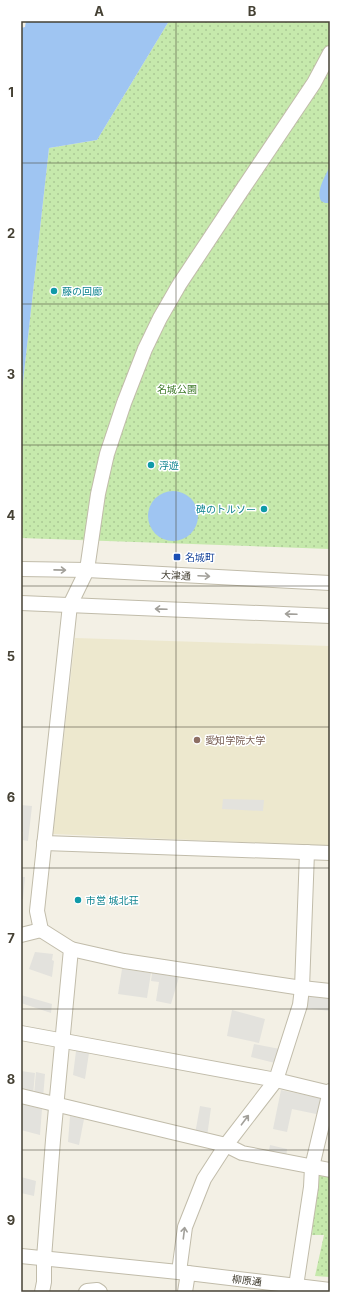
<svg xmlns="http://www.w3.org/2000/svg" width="351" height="1313" font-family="Inter,'Noto Sans JP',sans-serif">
<defs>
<pattern id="park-dots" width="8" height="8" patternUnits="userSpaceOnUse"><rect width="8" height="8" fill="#c6e9ac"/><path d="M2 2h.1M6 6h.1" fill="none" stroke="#abc995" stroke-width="1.8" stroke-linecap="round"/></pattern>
</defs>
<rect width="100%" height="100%" fill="#f3f0e5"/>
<polygon fill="#ede8ce" points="75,638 330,646 330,846 53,834"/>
<g fill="url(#park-dots)">
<polygon points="169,21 330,21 330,549 21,538 21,400 49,148 97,140"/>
<polygon points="317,1174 330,1176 330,1277 315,1276 324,1235 312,1235"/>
</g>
<g fill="#e3e2dd">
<polygon points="223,799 264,800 263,811 222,809"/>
<polygon points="21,805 32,806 28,841 22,840 23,832 21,831"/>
<polygon points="21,877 25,877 23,899 21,899"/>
<polygon points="35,952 53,954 52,960 54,961 52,977 29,969"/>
<polygon points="122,969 151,973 147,998 118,994"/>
<polygon points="152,973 179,977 171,1004 156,1001 159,982 151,981"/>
<polygon points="21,995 52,1004 51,1013 21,1003"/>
<polygon points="311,996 330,998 330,1011 304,1008 306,1000"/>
<polygon points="232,1010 265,1019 259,1043 227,1036"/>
<polygon points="254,1044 280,1049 275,1063 251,1057"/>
<polygon points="76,1051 89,1053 85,1079 73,1075"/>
<polygon points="21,1071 35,1073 33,1095 21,1092"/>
<polygon points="36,1072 45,1074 43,1098 34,1095"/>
<polygon points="281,1090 319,1098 324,1104 321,1115 292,1109 287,1132 273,1129"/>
<polygon points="21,1104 42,1109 40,1135 21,1130"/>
<polygon points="200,1106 211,1108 207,1137 195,1134"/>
<polygon points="70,1116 84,1119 79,1145 68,1142"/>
<polygon points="270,1145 287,1149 286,1159 268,1155"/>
<polygon points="21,1177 36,1181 34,1196 21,1193"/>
</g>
<g fill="#9fc5f2">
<polygon points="26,21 169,21 97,140 49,148 21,400 21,28 25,27"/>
<path d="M 330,166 L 330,203 L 325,203 L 321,201 C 316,190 325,177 330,166 Z"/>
<circle cx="173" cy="516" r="25"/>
</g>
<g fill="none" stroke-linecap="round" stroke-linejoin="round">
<g stroke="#c1bcaa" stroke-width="16">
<g id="minor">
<polyline points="21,569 87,570 330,583"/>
<polyline points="21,603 330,616"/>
<polyline points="44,843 330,853"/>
<polyline points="21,935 41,930"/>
<polyline points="71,949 124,961 302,988 330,991"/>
<polyline points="21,1033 276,1080 330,1093"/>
<polyline points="21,1096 226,1145 242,1153 330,1170"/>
<polyline points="21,1256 188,1273 330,1290"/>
<polyline points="179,1272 185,1227 204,1179 226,1145 276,1080 300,1005 302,988 307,852"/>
<polyline points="296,1286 311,1187 312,1167 330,1091"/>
<polyline points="42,1292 44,1282 44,1258 53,1140 71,949 41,930 37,911 70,605 87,570 98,494 107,454 124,403 145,349 160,318 179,285 240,193 314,83 330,53"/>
<polyline points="86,1292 87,1291 97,1290 100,1292"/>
<polyline points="185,1292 188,1273"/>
</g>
</g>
<use href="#minor" stroke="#fff" stroke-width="14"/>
</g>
<defs><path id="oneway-shaft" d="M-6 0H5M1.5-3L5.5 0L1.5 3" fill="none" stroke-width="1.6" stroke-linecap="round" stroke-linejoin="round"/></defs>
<g stroke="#a2a09a">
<use href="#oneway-shaft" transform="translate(60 570) rotate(1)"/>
<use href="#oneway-shaft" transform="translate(204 576) rotate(3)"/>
<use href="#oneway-shaft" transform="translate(161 609) rotate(-178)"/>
<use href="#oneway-shaft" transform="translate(291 614) rotate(-178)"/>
<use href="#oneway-shaft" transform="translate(245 1120) rotate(-53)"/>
<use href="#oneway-shaft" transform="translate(184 1233) rotate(-83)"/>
</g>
<path fill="none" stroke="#454134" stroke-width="1" stroke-opacity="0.55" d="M 176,21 L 176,1292M 21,163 L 330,163M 21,304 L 330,304M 21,445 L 330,445M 21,586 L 330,586M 21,727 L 330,727M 21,868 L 330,868M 21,1009 L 330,1009M 21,1150 L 330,1150"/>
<g fill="#0f9aa8" stroke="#fff" stroke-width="1.5">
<circle cx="54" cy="291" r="4"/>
<circle cx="151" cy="465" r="4"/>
<circle cx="264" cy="509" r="4"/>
<circle cx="78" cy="900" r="4"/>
</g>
<rect fill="#1a4fb4" stroke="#fff" stroke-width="1.5" x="173" y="553" width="8" height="8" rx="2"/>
<circle fill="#8d6e63" stroke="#fff" stroke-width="1.5" cx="197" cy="740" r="4"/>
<g text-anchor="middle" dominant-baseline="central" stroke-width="3" stroke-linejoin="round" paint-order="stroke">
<g font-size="10" fill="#0d838f" stroke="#fff" text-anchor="start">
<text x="62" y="291">藤の回廊</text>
<text x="159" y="465">浮遊</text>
<text x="256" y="509" text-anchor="end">碑のトルソー</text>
<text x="86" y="900">市営 城北荘</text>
</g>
<g font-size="10" fill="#3b7826" stroke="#fff">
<text x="177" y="389">名城公園</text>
</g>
<g font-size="10" fill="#164399" stroke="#fff" text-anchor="start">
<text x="185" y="557">名城町</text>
</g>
<g font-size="10" fill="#454134" stroke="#fff">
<text transform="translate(176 575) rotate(3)">大津通</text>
<text transform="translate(247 1280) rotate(7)">柳原通</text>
</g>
<g font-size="10" fill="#785e54" stroke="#fff" text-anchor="start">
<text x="205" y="740">愛知学院大学</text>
</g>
</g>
<rect width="351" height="1313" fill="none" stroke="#ffffff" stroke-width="44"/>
<rect x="22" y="22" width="307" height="1269" fill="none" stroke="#454134" stroke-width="1.5"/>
<g font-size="13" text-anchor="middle" font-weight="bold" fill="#454134">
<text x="99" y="16">A</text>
<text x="252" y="16">B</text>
<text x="11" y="97">1</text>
<text x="11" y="238">2</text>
<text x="11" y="379">3</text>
<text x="11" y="520">4</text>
<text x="11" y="661">5</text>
<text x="11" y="802">6</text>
<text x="11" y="943">7</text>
<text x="11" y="1084">8</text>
<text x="11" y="1225">9</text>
</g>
</svg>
